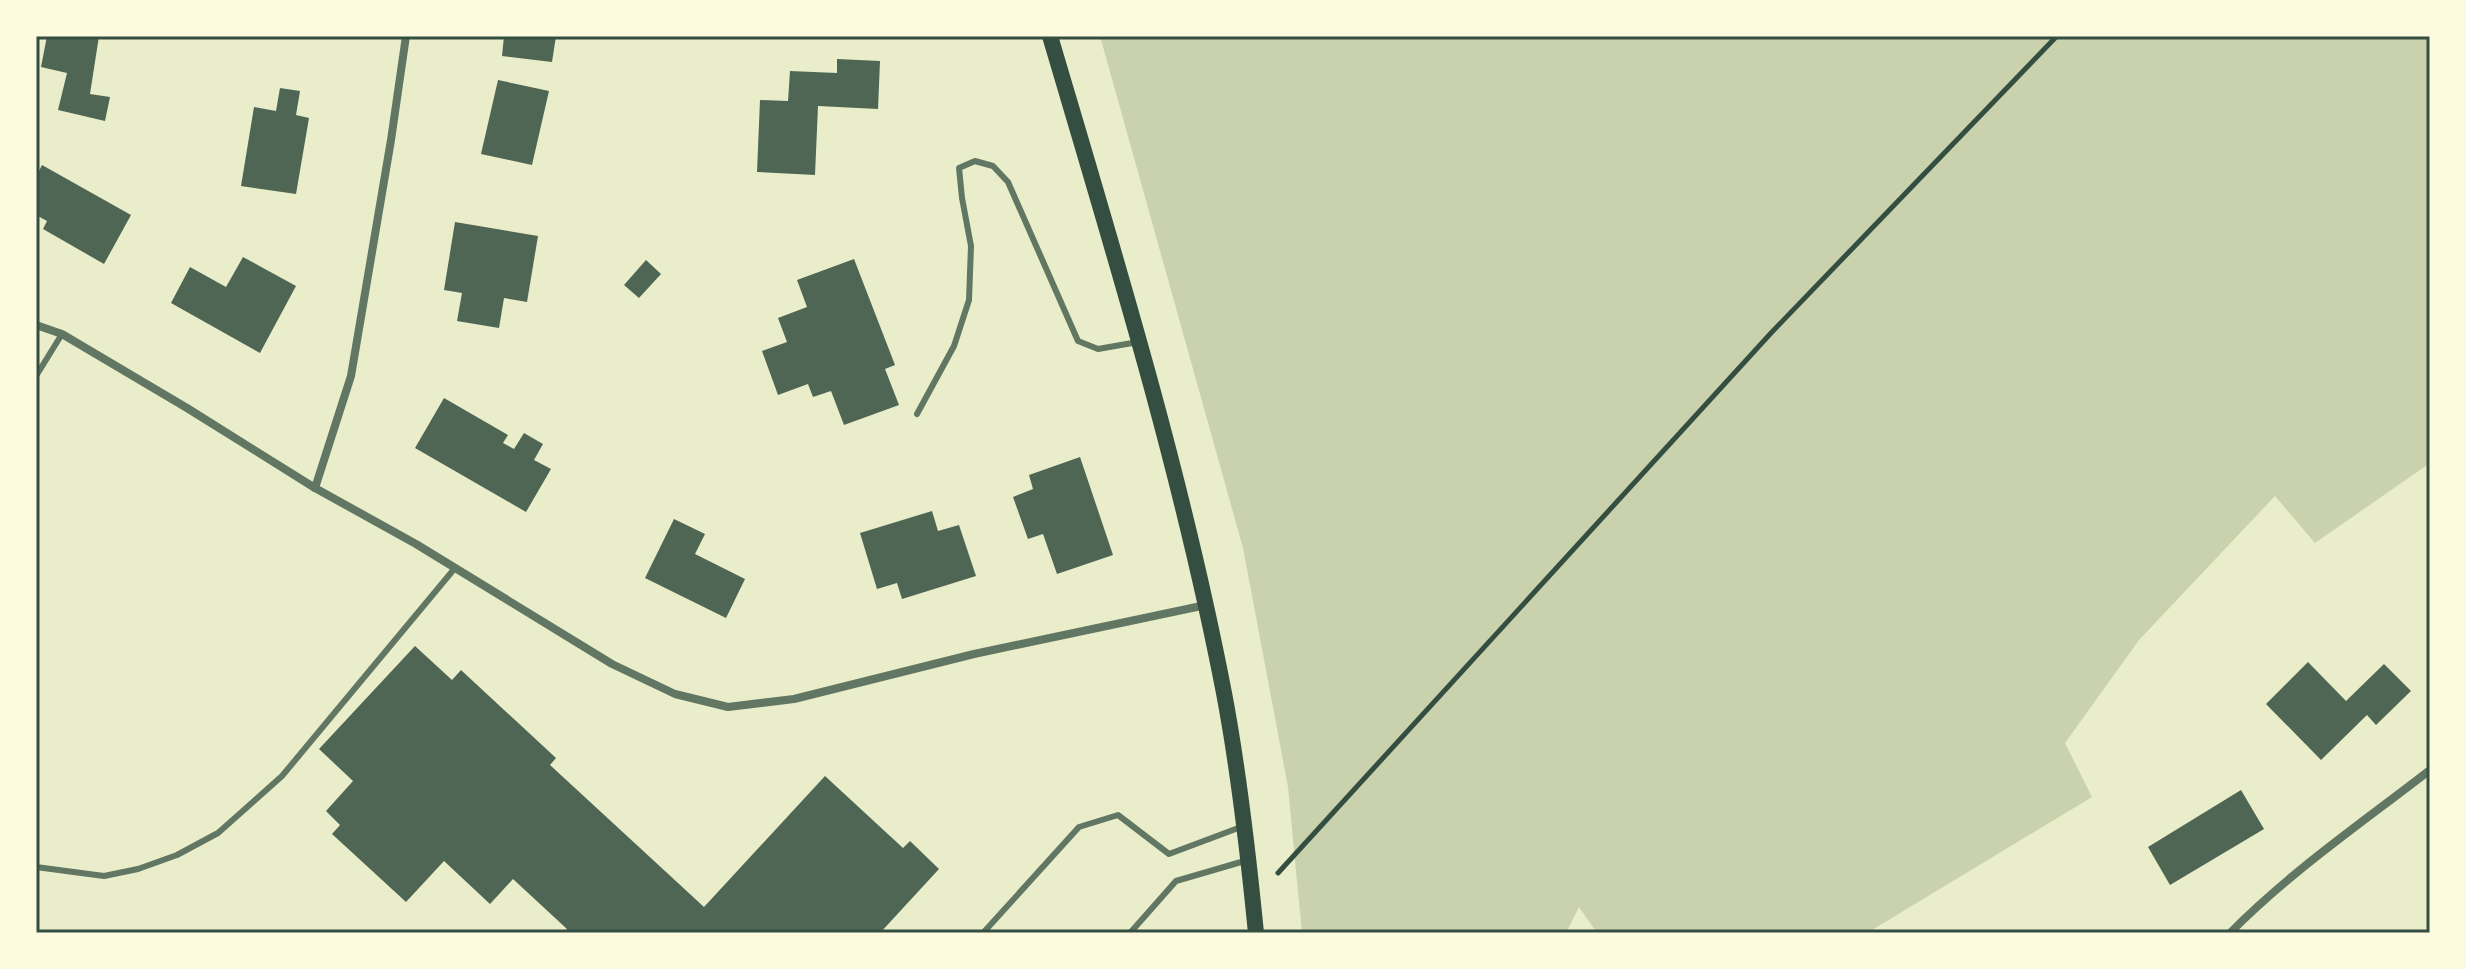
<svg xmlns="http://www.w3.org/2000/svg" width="2466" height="969" font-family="'Open Sans',sans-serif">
<rect width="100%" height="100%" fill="#e9edc9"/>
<polygon fill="#cad2ad" points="1100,36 2430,36 2430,463 2315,543 2275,496 2139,640 2065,743 2092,797 1867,933 1597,933 1579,907 1566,933 1302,933 1288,787 1243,548"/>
<g fill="#4f6655">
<polygon points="47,36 99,36 90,94 110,97 105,121 58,110 67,73 41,67"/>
<polygon points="504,36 556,36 552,62 502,56"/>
<polygon points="837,59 880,61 878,109 818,106 815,175 757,172 760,100 788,101 790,71 837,73"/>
<polygon points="498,80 549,91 532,165 481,154"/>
<polygon points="280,88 300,91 296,115 309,118 296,194 241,186 254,107 276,111"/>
<polygon points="42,165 131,215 104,264 43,229 47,221 36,215 36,177"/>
<polygon points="455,222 538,236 527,302 504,298 499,328 457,321 462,293 444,290"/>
<polygon points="243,257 296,286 260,353 171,303 190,267 226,287"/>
<polygon points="854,259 895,365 885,369 899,405 844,425 831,391 813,397 808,384 778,395 762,351 787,342 778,318 807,307 797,280"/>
<polygon points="646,260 661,274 639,298 624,285"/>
<polygon points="444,398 508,435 503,443 514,449 524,433 543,444 534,460 551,469 526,512 415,448"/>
<polygon points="1080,457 1113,555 1057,574 1043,534 1028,539 1013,497 1033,489 1029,475"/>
<polygon points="932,511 938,531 959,525 976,576 902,599 897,583 877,589 860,533"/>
<polygon points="674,519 705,534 695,554 745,579 726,618 645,578"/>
<polygon points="415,646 452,680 461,670 556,758 550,765 704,907 825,776 903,848 910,841 939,869 880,933 564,933 567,929 513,879 490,904 444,861 406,902 332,834 340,825 326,811 353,781 319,749"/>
<polygon points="2308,662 2346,701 2384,664 2411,691 2376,725 2367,715 2321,760 2266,704"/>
<polygon points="2241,790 2264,829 2170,885 2148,847"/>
</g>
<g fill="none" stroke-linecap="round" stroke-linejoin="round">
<polyline stroke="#344e41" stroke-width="5" points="1278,873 1771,333 2057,36"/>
<g stroke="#617663" stroke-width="6">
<polyline points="36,376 62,334"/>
<polyline points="917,414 954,346 969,300 971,246 962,198 959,168 975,161 993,166 1008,182 1078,341 1098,349 1138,342"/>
<polyline points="36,867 104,876 138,869 177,855 218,833 282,776 455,568"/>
<polyline points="983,933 1079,827 1118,815 1169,854 1241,827"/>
<polyline points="1130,933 1176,881 1248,860"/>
</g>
<g stroke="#617663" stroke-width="8">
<polyline points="36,325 62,334 187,408 315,488 416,544 612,664 675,694 728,707 794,699 974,654 1206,605"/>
<polyline points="315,488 351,376 391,140 406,36"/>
<path d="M 2230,933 C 2290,872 2363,822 2430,770"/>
</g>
<path stroke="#344e41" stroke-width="16" d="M 1050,36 C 1114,253 1181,470 1224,693 C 1239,772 1248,852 1256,933"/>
</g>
<rect width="2466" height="969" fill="none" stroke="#fefae0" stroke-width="76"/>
<rect x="38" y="38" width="2390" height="893" fill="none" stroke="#344e41" stroke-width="3"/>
</svg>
